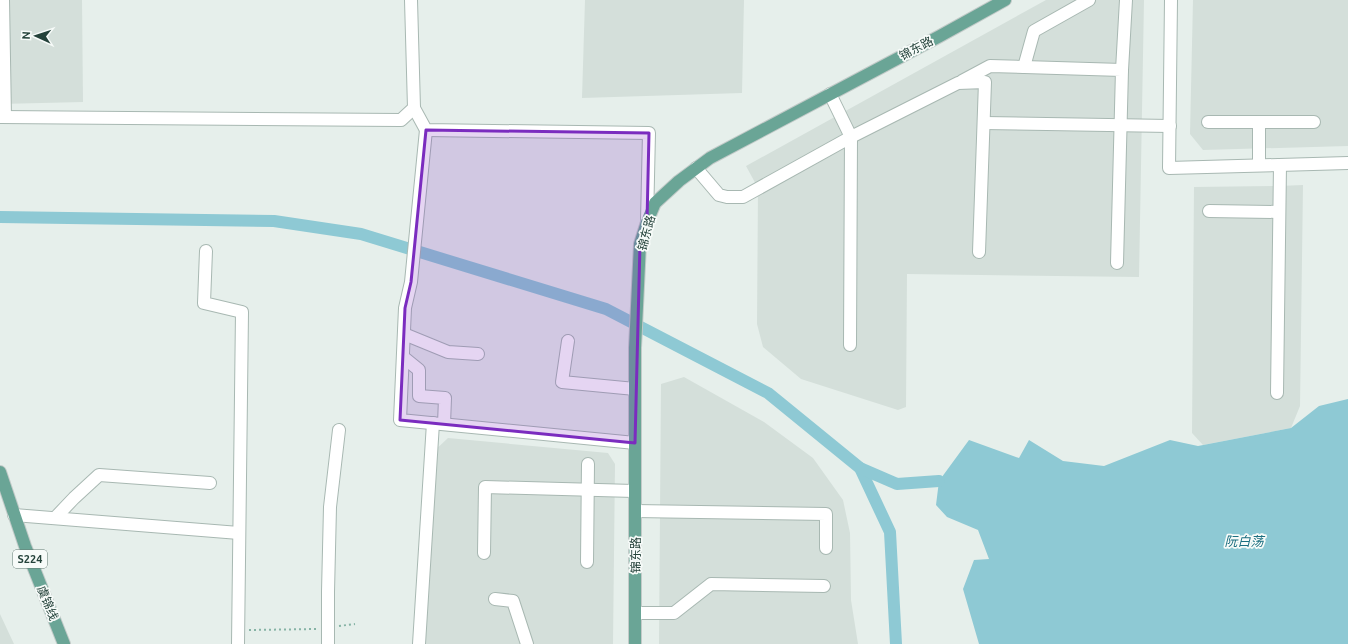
<svg xmlns="http://www.w3.org/2000/svg" width="1348" height="644" font-family="Ubuntu,'Noto Sans SC',sans-serif">
<rect width="100%" height="100%" fill="#e6efeb"/>
<g fill="#d4dfda">
<polygon points="0,0 82,0 83,102 0,104"/>
<polygon points="585,0 744,0 742,93 582,98"/>
<polygon points="1046,0 1144,0 1139,277 907,274 906,407 898,410 801,379 763,347 757,324 758,188 746,166"/>
<polygon points="1193,0 1348,0 1348,146 1203,150 1190,134"/>
<polygon points="1303,185 1300,406 1291,428 1203,445 1192,433 1194,187 1279,186"/>
<polygon points="684,377 764,422 813,458 843,500 850,533 851,600 858,644 659,644 661,384"/>
<polygon points="448,438 608,453 615,464 613,644 419,644 432,453"/>
<polygon points="0,614 14,644 0,644"/>
</g>
<polygon fill="#8ec9d4" points="1348,399 1348,644 979,644 963,589 974,560 989,559 978,530 947,517 936,505 939,481 969,440 1019,458 1029,440 1063,461 1104,466 1170,440 1198,446 1291,428 1319,406"/>
<g fill="none" stroke-linecap="round" stroke-linejoin="round">
<g stroke="#8ec9d4" stroke-width="12">
<polyline points="0,217 274,221 361,234 606,309 768,393 860,468 890,532 896,644"/>
<polyline points="860,468 897,484 939,481"/>
</g>
<g stroke="#a8b8b2" stroke-width="14">
<g id="minor">
<polyline points="3,0 5,117"/>
<polyline points="1171,0 1169,168 1348,163"/>
<polyline points="1024,67 1034,31 1089,0"/>
<polyline points="1122,70 1126,0"/>
<polyline points="962,81 990,66 1122,70 1117,263"/>
<polyline points="830,94 851,137 850,345"/>
<polyline points="414,108 426,130 649,133 647,221"/>
<polyline points="0,117 401,120 414,108 411,0"/>
<polyline points="1208,122 1259,122"/>
<polyline points="984,123 1170,126"/>
<polyline points="426,130 411,282 405,308 400,420 635,443"/>
<polyline points="1259,165 1259,122 1314,122"/>
<polyline points="696,168 719,195 727,197 743,197 851,137 958,83 985,82 979,252"/>
<polyline points="1209,211 1279,212"/>
<polyline points="206,251 204,303 242,312 238,644"/>
<polyline points="404,334 448,352 478,354"/>
<polyline points="568,341 562,382 635,389"/>
<polyline points="403,357 419,370 419,396 445,398 444,424"/>
<polyline points="1277,393 1280,165"/>
<polyline points="635,511 826,514 826,548"/>
<polyline points="14,515 239,533"/>
<polyline points="55,518 74,498 99,475 210,483"/>
<polyline points="484,553 485,487 634,491"/>
<polyline points="587,562 588,464"/>
<polyline points="495,599 513,601 527,644"/>
<polyline points="635,613 674,613 711,584 824,586"/>
<polyline points="328,644 328,592 330,507 339,430"/>
<polyline points="419,644 433,423"/>
</g>
</g>
<g stroke="#c2cac8" stroke-width="14">
<g id="major">
<polyline points="0,472 25,546 64,644"/>
<polyline points="635,644 635,348 640,244 647,222 655,203 679,181 710,158 940,36 1005,0"/>
</g>
</g>
<g stroke="#86b3a5" stroke-width="2" stroke-dasharray="2 3" stroke-linecap="butt">
<polyline points="339,626 355,624"/>
<polyline points="249,630 317,629"/>
</g>
<use href="#minor" stroke="#fff" stroke-width="12"/>
<use href="#major" stroke="#6aa596" stroke-width="12"/>
</g>
<path fill="#7b2cbf" fill-opacity="0.2" stroke="#7b2cbf" stroke-width="3" stroke-linejoin="round" d="M 426,130 L 649,133 L 647,222 L 640,244 L 635,443 L 400,420 L 405,308 L 411,282 Z"/>
<g text-anchor="middle" dominant-baseline="central" stroke-width="3.5" stroke-linejoin="round" paint-order="stroke">
<rect fill="#f7fbf9" stroke="#637a73" stroke-width="1" x="13" y="550" width="34" height="18" rx="3"/>
<g font-size="11" font-weight="bold" fill="#24423a">
<text x="30" y="559">S224</text>
</g>
<g font-size="12" fill="#24423a" stroke="#f7fbf9">
<text transform="translate(916 48) rotate(-28)">锦东路</text>
<text transform="translate(646 233) rotate(-75)">锦东路</text>
<text transform="translate(635 555) rotate(-90)">锦东路</text>
<text transform="translate(48 603) rotate(68)">虞锦线</text>
</g>
<g font-size="13" font-style="italic" fill="#1c6f80" stroke="#f7fbf9">
<text x="1244" y="541">阮白荡</text>
</g>
</g>
<g transform="translate(36 36) rotate(273)" stroke="#f7fbf9" stroke-width="3" paint-order="stroke">
<path d="M0-3L7 15L0 10L-7 15Z" fill="#24423a"/>
<text y="-6" font-size="11" font-weight="bold" text-anchor="middle" fill="#24423a">N</text>
</g>
</svg>
